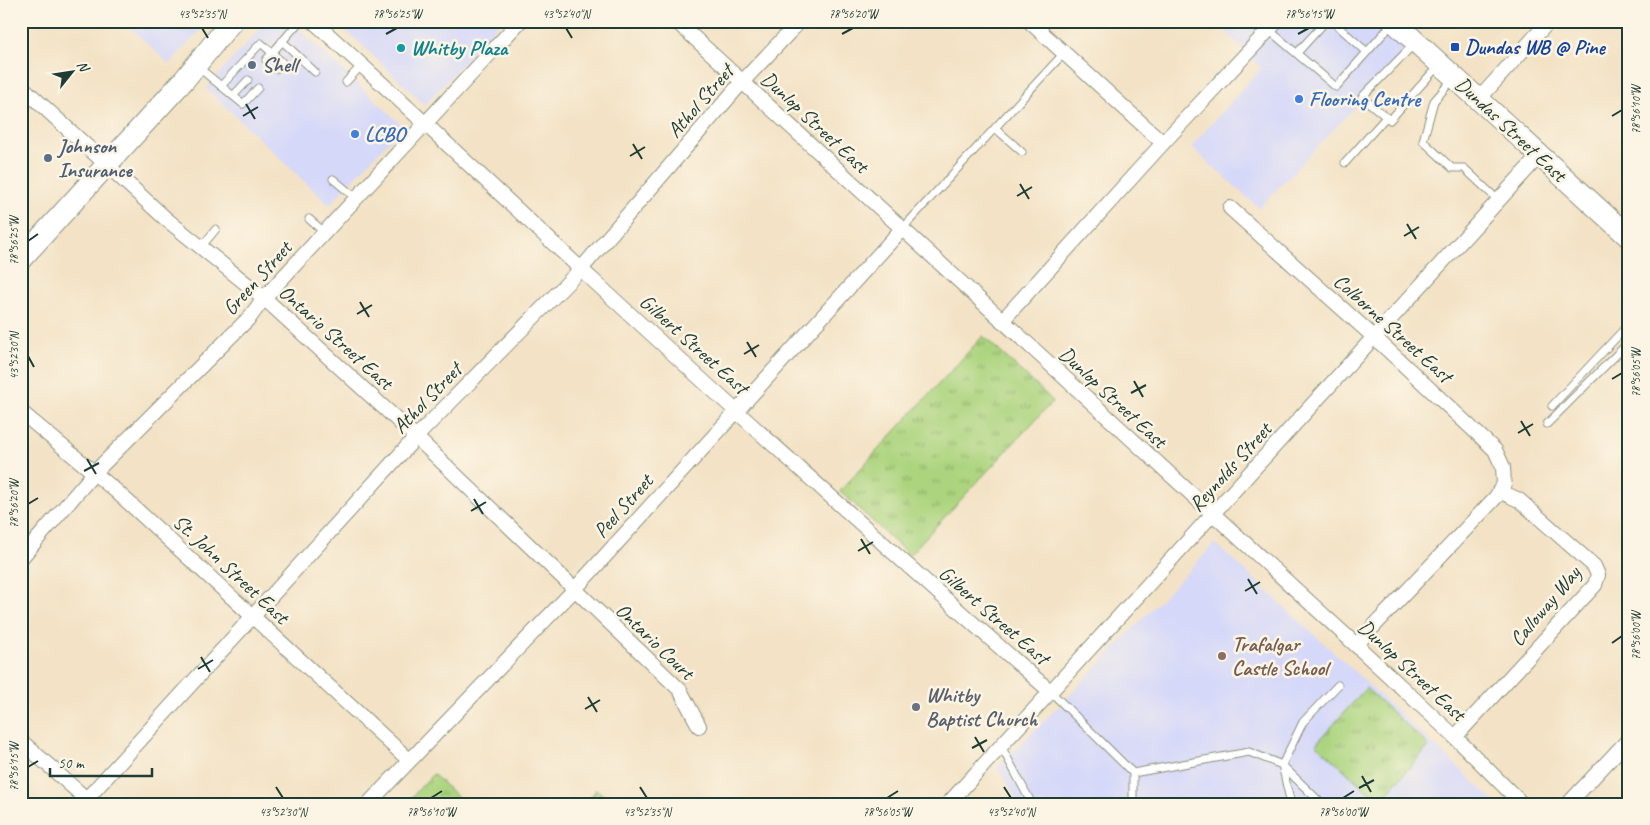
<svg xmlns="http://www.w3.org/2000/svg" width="1650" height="825" font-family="Caveat,sans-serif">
<defs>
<pattern id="park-tufts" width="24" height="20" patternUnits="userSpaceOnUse" patternTransform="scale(1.25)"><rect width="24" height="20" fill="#acd47e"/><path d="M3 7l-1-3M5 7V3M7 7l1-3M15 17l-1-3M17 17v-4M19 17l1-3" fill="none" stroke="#8bad68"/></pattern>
</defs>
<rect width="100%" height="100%" fill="#fcf5e5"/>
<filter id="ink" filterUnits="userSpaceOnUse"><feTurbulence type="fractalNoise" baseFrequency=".02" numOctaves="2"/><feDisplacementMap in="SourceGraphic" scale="10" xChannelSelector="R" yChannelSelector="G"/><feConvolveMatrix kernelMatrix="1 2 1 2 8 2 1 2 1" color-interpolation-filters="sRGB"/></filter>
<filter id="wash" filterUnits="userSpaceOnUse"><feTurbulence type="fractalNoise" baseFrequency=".0096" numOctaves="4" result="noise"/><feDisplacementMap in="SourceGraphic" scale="20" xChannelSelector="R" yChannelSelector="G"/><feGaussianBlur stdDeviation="1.12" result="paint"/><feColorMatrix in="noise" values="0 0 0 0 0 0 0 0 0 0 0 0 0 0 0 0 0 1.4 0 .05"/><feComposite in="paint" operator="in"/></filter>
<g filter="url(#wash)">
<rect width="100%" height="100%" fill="#f3e2c5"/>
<g fill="#d5d8f9">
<polygon points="123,21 209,21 169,64"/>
<polygon points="267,21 290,21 403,126 329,205 206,88"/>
<polygon points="336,21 501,21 425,105"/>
<polygon points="1216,21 1423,21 1398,62 1259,208 1191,147 1261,68"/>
<polygon points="1215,543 1498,804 1019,804 997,767 1061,704"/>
</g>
<g fill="url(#park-tufts)" stroke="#668859">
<polygon points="983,336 1053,401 909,555 840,491"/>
<polygon points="1366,688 1429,746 1379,802 1316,744"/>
<polygon points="433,774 465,804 405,804"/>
<polygon points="596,789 614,804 587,804"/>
</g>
</g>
<g filter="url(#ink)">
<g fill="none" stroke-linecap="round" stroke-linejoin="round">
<g stroke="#89907c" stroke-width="9">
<g id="lane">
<polyline points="1332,21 1367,52"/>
<polyline points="1269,30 1336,87 1392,24"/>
<polyline points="282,41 315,72"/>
<polyline points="1415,43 1362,97 1390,120 1438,66"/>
<polyline points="1297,53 1326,21"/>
<polyline points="266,60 300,21"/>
<polyline points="198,67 243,104 258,88"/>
<polyline points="1453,79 1434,101 1423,141 1452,168 1464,168 1499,201"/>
<polyline points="346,82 362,65"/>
<polyline points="221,86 261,43 282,62 276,69"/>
<polyline points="233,96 248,80"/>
<polyline points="995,128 1022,152"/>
<polyline points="1345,163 1386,117"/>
<polyline points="333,179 357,199"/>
<polyline points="309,219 325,233"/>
<polyline points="902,229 1064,53"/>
<polyline points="202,246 216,229"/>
<polyline points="1552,406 1629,324"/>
<polyline points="1547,424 1629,342"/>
<polyline points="1051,692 1133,773 1133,804"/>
<polyline points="1001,746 1032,804"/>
<polyline points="1133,773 1249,752 1282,765 1291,804"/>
<polyline points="1322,804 1282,765 1303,722 1338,685"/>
</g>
</g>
<g stroke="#89907c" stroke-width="16">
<g id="street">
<path d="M 313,21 C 409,107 502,196 596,283 C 746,421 898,558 1051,692"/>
<polyline points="676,21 1356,645 1455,737 1522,804"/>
<polyline points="1029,21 1163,143"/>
<polyline points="21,86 166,219 264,298 416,437 680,690 699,726"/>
<polyline points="1479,99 1549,21"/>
<polyline points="1230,208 1374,337 1495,450 1503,467 1504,484 1496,497 1356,645"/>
<polyline points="1002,321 1163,143 1277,21"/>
<polyline points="21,412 116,491 409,760"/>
<polyline points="21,558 95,472 250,317 264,298 520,21"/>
<polyline points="1455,737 1595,585 1598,575 1594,566 1519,500 1499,491"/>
<polyline points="21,741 92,804"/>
<polyline points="82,804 416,437 581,269 742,82 800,21"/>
<polyline points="368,804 575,589 902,229"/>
<polyline points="948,804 1539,156"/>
<polyline points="1568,804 1629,739"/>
</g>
</g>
<g stroke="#89907c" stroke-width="23">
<g id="primary">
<polyline points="1393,21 1629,237"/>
<polyline points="21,259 184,80 232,21"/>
</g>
</g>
<use href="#lane" stroke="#fff" stroke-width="7"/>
<use href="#street" stroke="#fff" stroke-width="14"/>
<use href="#primary" stroke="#fff" stroke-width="21"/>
</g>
</g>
<path fill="none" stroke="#1f3d34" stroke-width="2" d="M 202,28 L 208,38M 566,28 L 572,38M 386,34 L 397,28M 842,34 L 853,28M 1298,34 L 1309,28M 246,104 L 255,119M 243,116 L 258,107M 1612,116 L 1622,110M 633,144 L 642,159M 630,156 L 645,147M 1020,184 L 1029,199M 1017,196 L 1032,187M 1407,224 L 1416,239M 1404,236 L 1419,227M 28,241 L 38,234M 360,302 L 369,317M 357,314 L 372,305M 747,342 L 756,357M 744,354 L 759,345M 28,356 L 34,367M 1612,379 L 1622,373M 1134,381 L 1143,397M 1131,393 L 1146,385M 1521,421 L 1530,436M 1518,433 L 1533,424M 87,459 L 96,474M 84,471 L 99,463M 474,499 L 483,514M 28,504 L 38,498M 471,511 L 486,502M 861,539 L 870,554M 858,551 L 873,542M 1248,579 L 1257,594M 1245,591 L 1260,582M 1612,643 L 1622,636M 201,657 L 210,672M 198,669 L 213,660M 588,697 L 597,712M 585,709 L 600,700M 975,737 L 984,752M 972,748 L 987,740M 28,767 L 38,761M 1362,776 L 1371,792M 276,787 L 283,798M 640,787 L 647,798M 1004,787 L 1011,798M 1359,788 L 1374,780M 431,798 L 442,791M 887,798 L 898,791M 1343,798 L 1354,791"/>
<rect fill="#1a4fb4" stroke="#fcf5e5" stroke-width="2" x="1450" y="42" width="10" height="10" rx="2.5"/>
<circle fill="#0f9aa8" stroke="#fcf5e5" stroke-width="2" cx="401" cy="48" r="5"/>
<g fill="#5c6f8a" stroke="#fcf5e5" stroke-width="2">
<circle cx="252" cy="65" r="5"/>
<circle cx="48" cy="158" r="5"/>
</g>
<g fill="#3f7fe0" stroke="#fcf5e5" stroke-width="2">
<circle cx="1299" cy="99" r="5"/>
<circle cx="355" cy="134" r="5"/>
</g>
<circle fill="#8d6e63" stroke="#fcf5e5" stroke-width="2" cx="1222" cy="656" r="5"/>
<circle fill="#6b7280" stroke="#fcf5e5" stroke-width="2" cx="916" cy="707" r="5"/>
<g text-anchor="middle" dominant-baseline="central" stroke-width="5" stroke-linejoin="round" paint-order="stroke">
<g font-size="21" font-weight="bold" fill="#164399" stroke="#fcf5e5" text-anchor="start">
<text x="1465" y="47">Dundas WB @ Pine</text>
</g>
<g font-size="21" font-weight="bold" fill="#0d838f" stroke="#fcf5e5" text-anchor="start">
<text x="411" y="48">Whitby Plaza</text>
</g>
<g font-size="21" font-weight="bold" fill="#4e5e75" stroke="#fcf5e5" text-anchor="start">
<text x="262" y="65">Shell</text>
<text x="58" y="146">Johnson<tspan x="58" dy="24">Insurance</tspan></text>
</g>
<g font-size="21" font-weight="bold" fill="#366cbe" stroke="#fcf5e5" text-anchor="start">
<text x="1309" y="99">Flooring Centre</text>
<text x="365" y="134">LCBO</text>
</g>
<g font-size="21" fill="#1f3d34" stroke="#fcf5e5">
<text transform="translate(700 101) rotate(-49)">Athol Street</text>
<text transform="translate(815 122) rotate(43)">Dunlop Street East</text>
<text transform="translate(1511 129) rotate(43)">Dundas Street East</text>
<text transform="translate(257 278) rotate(-48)">Green Street</text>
<text transform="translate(1393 328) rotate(42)">Colborne Street East</text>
<text transform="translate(336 337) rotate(42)">Ontario Street East</text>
<text transform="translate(694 344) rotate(42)">Gilbert Street East</text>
<text transform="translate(1113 397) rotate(43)">Dunlop Street East</text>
<text transform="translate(427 398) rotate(-46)">Athol Street</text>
<text transform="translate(1230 467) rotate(-48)">Reynolds Street</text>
<text transform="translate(623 506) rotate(-48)">Peel Street</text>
<text transform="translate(231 569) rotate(43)">St. John Street East</text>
<text transform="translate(1545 606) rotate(-50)">Calloway Way</text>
<text transform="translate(994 615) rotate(41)">Gilbert Street East</text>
<text transform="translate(655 641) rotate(44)">Ontario Court</text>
<text transform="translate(1412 670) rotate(43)">Dunlop Street East</text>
</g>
<g font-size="21" font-weight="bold" fill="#785e54" stroke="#fcf5e5" text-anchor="start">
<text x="1232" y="644">Trafalgar<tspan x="1232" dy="24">Castle School</tspan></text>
</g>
<g font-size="21" font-weight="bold" fill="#5b616d" stroke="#fcf5e5" text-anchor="start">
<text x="926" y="695">Whitby<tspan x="926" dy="24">Baptist Church</tspan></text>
</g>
</g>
<rect width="1650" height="825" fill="none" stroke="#fcf5e5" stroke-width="55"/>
<g transform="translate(72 72) rotate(60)" stroke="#fcf5e5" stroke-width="4" paint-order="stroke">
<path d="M0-4L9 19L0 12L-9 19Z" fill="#1f3d34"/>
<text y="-8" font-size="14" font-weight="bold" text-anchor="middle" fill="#1f3d34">N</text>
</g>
<path d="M50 768v8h102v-8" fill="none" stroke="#1f3d34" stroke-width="2.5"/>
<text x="58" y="768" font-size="15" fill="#1f3d34" stroke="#fcf5e5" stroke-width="4" paint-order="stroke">50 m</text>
<rect x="28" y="28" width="1594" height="770" fill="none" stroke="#1f3d34" stroke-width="2"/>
<g font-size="12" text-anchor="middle" fill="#1f3d34">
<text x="202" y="18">43°52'35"N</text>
<text x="397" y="18">78°56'25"W</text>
<text x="566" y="18">43°52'40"N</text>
<text x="853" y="18">78°56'20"W</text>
<text x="1309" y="18">78°56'15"W</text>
<text transform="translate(1636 110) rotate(-90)" y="4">78°56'10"W</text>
<text transform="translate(14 241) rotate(-90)" y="4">78°56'25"W</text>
<text transform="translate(14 356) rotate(-90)" y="4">43°52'30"N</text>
<text transform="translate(1636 373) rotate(-90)" y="4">78°56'05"W</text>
<text transform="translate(14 504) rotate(-90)" y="4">78°56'20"W</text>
<text transform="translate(1636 636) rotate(-90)" y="4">78°56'00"W</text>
<text transform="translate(14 767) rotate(-90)" y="4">78°56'15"W</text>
<text x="283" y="816">43°52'30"N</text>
<text x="431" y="816">78°56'10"W</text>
<text x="647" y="816">43°52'35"N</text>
<text x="887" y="816">78°56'05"W</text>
<text x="1011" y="816">43°52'40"N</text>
<text x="1343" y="816">78°56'00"W</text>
</g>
</svg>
